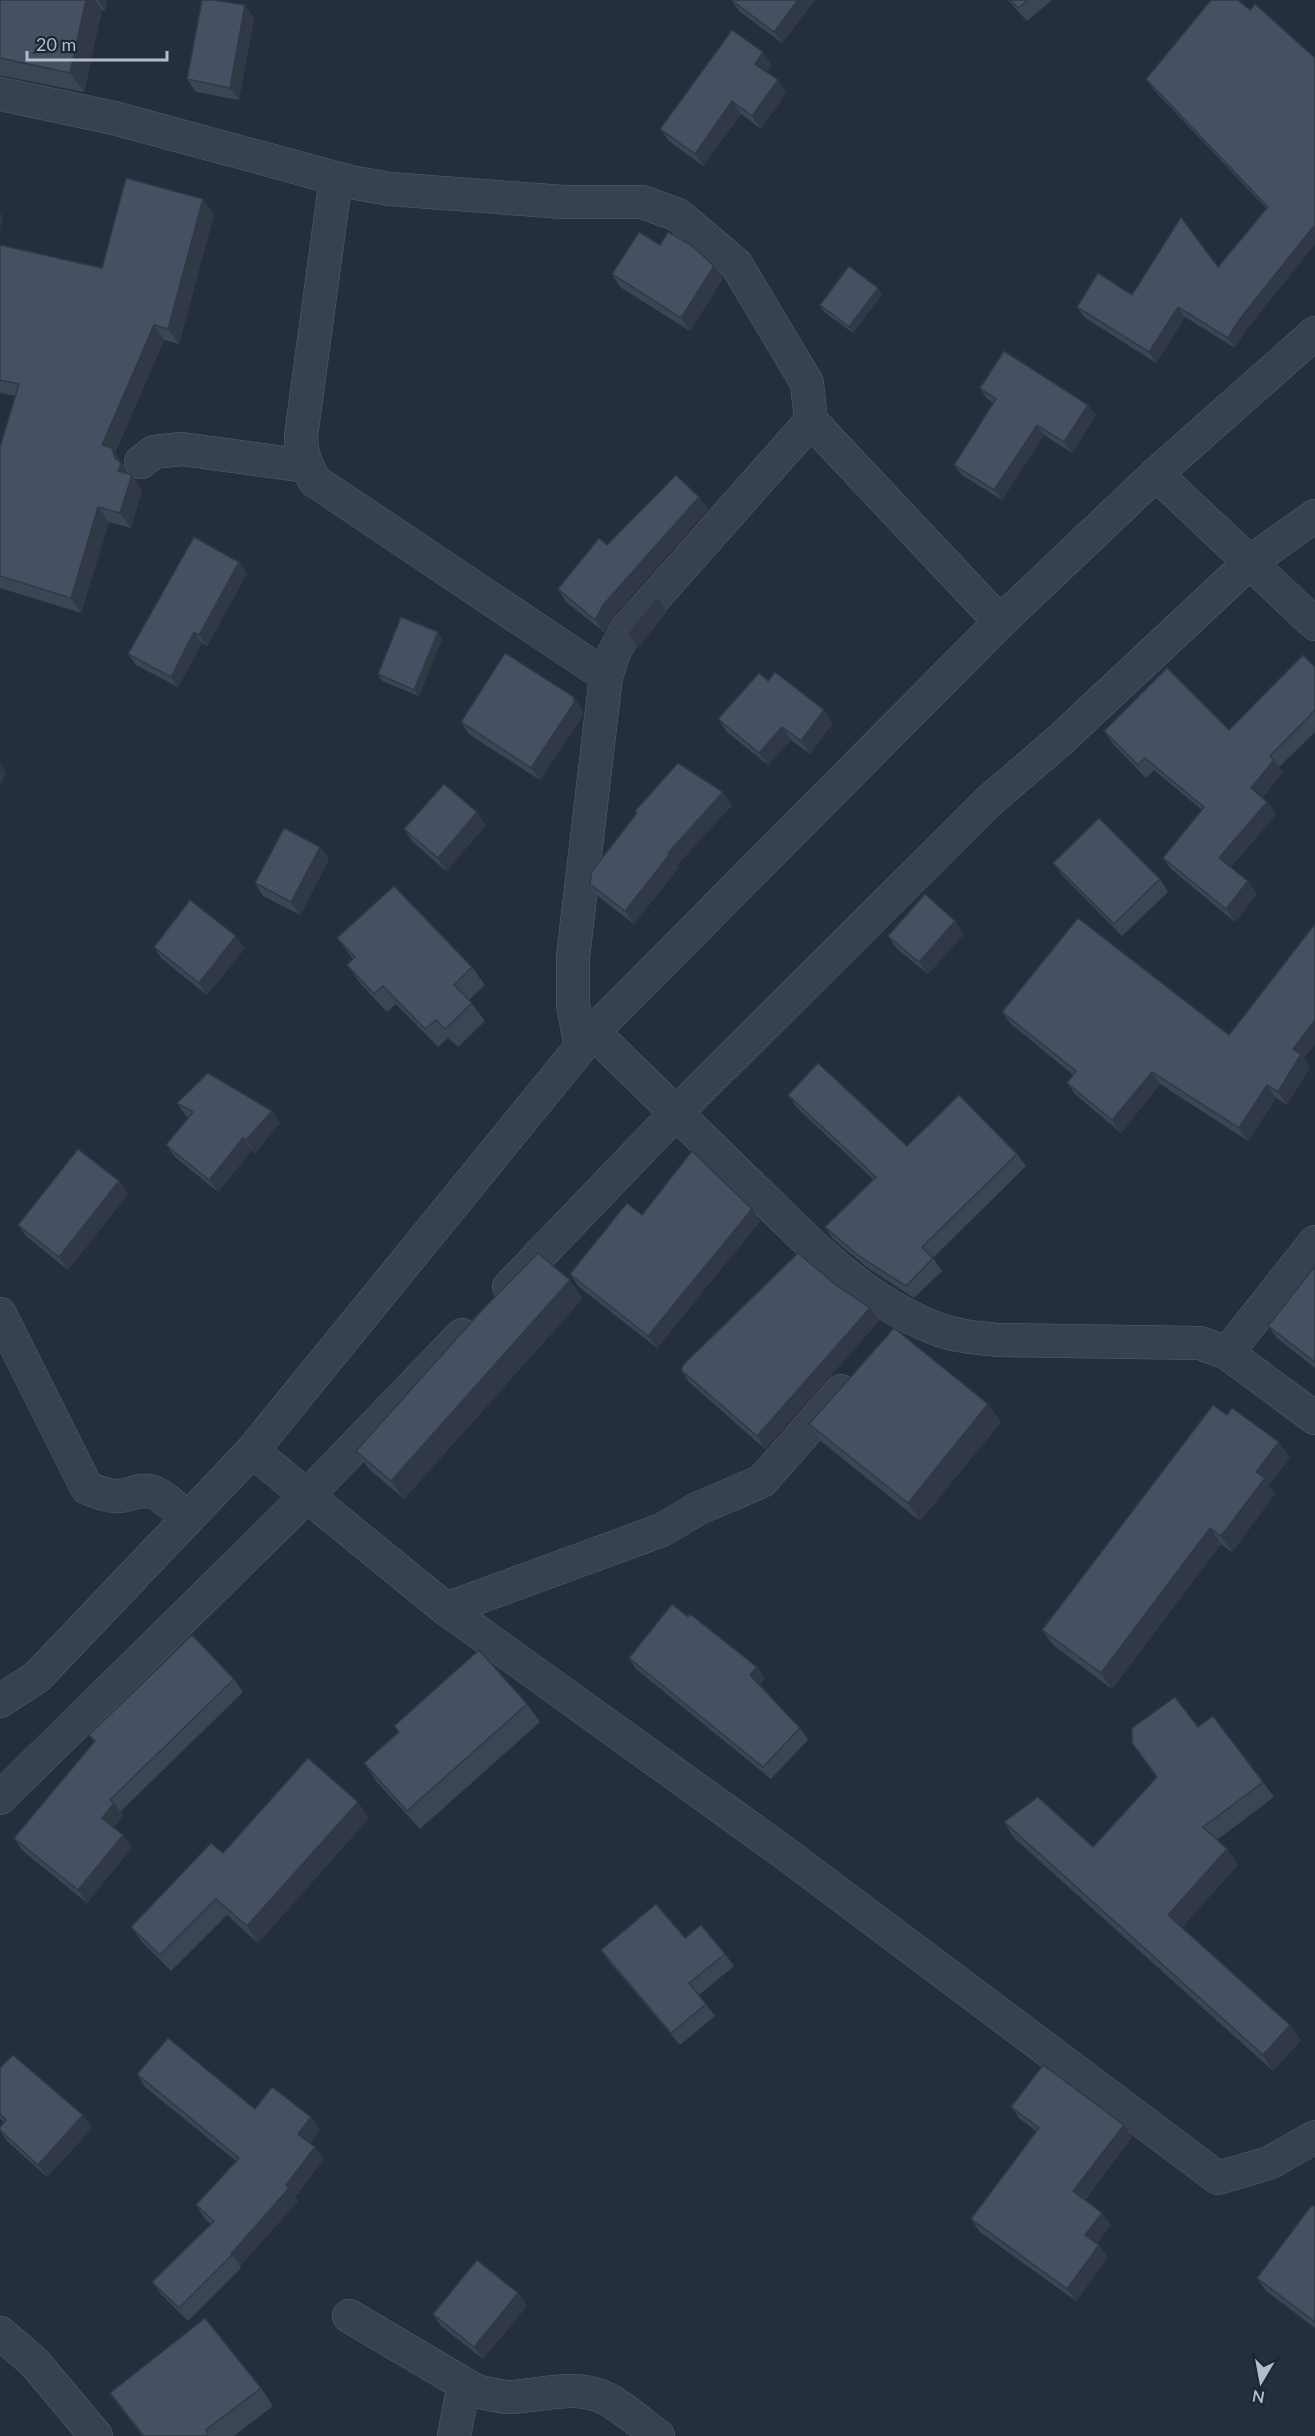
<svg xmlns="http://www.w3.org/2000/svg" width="1315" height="2436" font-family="Lato,sans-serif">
<rect width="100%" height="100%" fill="#242f3e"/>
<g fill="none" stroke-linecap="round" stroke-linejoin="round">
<g stroke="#565f6c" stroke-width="34">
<g id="minor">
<polyline points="0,94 114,118 350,182 390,189 563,202 642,202 678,215 736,264 807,383 811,421 1000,622"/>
<path d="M 336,178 L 301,436 C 301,454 306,466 315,481 L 606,676"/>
<polyline points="141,462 154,452 182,449 306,466"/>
<polyline points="1156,474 1315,624"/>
<path d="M 593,1032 C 645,1083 698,1134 750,1185 C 805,1238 859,1298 932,1327 C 953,1336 977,1338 999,1340 L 1200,1343 L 1227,1353 L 1315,1418"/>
<polyline points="581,1047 573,1005 573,957 606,676 614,653 626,630 811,421"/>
<polyline points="509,1287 676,1113 989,801 1059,741 1250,562 1315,516"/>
<path d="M 0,1314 L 87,1488 C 98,1492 108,1497 120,1496 C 131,1495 141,1488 153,1492 C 166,1497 177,1510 187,1519"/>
<polyline points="1227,1353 1315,1242"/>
<polyline points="252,1451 446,1609 782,1851 1218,2178 1269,2163 1315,2137"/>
<polyline points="446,1609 662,1530 697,1509 762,1481 841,1391"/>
<polyline points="0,1701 37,1677 252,1451 593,1032 1000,622 1156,474 1315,333"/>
<polyline points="0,1798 307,1496 462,1335"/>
<path d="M 349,2316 L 476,2391 C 488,2394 500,2397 512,2397 C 545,2395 578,2383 609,2400 C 626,2410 642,2424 658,2436"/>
<polyline points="0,2333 34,2362 96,2436"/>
<polyline points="454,2436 464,2384"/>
</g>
</g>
<use href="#minor" stroke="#38414e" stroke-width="33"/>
</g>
<g fill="#3b4654">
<polygon points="0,0 107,0 105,11 102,10 84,92 4,76 0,76"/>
<polygon points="731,0 815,0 782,43 739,11"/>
<polygon points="1008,0 1052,0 1027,21 1013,6"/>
<polygon points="245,5 254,18 239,100 196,92 187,79"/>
<polygon points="1250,10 1315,58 1315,244 1246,330 1235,348 1185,317 1156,363 1084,317 1077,307 1132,295 1218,267 1266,208 1153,89 1146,79"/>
<polygon points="772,65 766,72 778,80 786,93 761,129 741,114 703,166 669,141 660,129"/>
<polygon points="214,214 179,344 164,340 115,453 129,474 142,490 131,528 109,522 81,613 0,588 0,447 15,396 0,393 0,245 102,268"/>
<polygon points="714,266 723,278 690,331 620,287 612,274"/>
<polygon points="882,294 853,333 824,312 820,305"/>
<polygon points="980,388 1096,415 1072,453 1044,435 1002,500 962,475 954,465 994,403 987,399"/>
<polygon points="699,497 708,509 612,618 604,632 566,602 558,589 607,545"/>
<polygon points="239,562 247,573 207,646 202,643 178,687 136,665 128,654"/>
<polygon points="442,639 419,696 382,681 378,674"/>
<polygon points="1315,667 1315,732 1279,767 1283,772 1262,798 1267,802 1276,814 1231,867 1248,881 1257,894 1235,922 1172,870 1163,858 1202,810 1154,770 1146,778 1113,744 1104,731 1229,730"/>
<polygon points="768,681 833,723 810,754 791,740 768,765 727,732 718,719"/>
<polygon points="583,710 583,715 540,780 470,735 461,722"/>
<polygon points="732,805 677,865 679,867 634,924 599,897 590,884 636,813 635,811"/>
<polygon points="486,825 446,871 413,842 404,829"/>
<polygon points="320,847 329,859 300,915 263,896 255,883"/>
<polygon points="1053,863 1160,879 1168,892 1122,936 1062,875"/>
<polygon points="1315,924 1315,1044 1304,1058 1310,1067 1287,1105 1276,1098 1248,1141 1160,1084 1121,1133 1076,1095 1067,1083 1073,1075 1011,1024 1002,1012 1229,1035"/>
<polygon points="964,934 928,974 897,949 888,936"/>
<polygon points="337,938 472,967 485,985 469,1000 485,1021 458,1047 448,1038 438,1047 396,1004 387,1012 360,983 347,965 353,959"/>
<polygon points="154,947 245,948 207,995 162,959"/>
<polygon points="788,1095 907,1146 1017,1154 1026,1166 933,1258 942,1271 914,1298 868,1268 833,1239 825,1227 873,1179 797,1108"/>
<polygon points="177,1103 272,1111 280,1123 255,1153 252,1150 218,1192 175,1157 166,1145 189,1117 186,1116"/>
<polygon points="119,1181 128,1194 68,1270 27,1237 18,1225"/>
<polygon points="642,1215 760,1221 657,1348 579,1287 570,1274"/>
<polygon points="1315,1266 1315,1368 1277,1338 1268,1326"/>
<polygon points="836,1285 870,1308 879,1321 765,1449 689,1382 681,1370"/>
<polygon points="583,1298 404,1499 369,1469 356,1451"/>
<polygon points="988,1404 1001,1422 920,1521 822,1442 809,1424"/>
<polygon points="1290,1458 1269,1485 1275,1494 1232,1552 1221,1544 1112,1689 1053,1645 1042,1630"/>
<polygon points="629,1658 757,1667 765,1679 760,1685 800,1728 808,1740 771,1779 636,1669"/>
<polygon points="234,1679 243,1692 120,1812 123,1816 114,1827 132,1847 87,1903 23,1851 14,1838 94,1742 89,1735"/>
<polygon points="527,1704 540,1722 420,1829 376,1781 364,1763 398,1732 394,1726"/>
<polygon points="1198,1727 1263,1782 1274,1797 1217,1840 1227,1849 1238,1865 1182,1927 1301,2040 1273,2071 1014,1838 1004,1822 1093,1847 1157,1777 1132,1743"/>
<polygon points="369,1818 258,1943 227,1915 171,1971 143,1943 131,1927 223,1853"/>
<polygon points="685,1938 725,1954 734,1966 699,1995 715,2016 680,2045 610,1963 601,1950"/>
<polygon points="0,2068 83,2115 92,2128 47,2177 7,2141 0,2131 0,2127 4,2122 0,2119"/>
<polygon points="137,2074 255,2109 311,2117 320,2130 310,2143 324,2159 295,2197 298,2201 240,2266 241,2268 188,2321 161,2294 152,2282 211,2224 204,2218 196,2205 236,2161 145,2087"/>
<polygon points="1011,2107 1132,2137 1085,2200 1111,2225 1097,2243 1108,2257 1076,2301 980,2232 971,2219 1036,2131 1020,2119"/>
<polygon points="1315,2207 1315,2328 1266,2291 1257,2278"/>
<polygon points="518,2293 527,2306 483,2359 441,2326 433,2314"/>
<polygon points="261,2388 273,2406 234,2436 142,2436 123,2411 110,2393"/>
</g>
<g fill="#303945">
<polygon points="86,0 95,0 102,10 84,92 70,73"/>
<polygon points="98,0 107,0 105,11"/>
<polygon points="798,0 815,0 782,43 774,32"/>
<polygon points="245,5 254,18 239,100 230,88"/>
<polygon points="763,52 772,65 764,76 755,64"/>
<polygon points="778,80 786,93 761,129 752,116"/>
<polygon points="732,101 741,114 703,166 695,154"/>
<polygon points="203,199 214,214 179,344 168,329"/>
<polygon points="0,213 3,217 0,229"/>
<polygon points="1313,227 1315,230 1315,244 1246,330 1235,348 1228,338 1239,320"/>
<polygon points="714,266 723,278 690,331 681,318"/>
<polygon points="878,288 882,294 853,333 849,327"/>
<polygon points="1178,307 1185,317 1156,363 1149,352"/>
<polygon points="154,325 164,340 115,453 131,477 132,475 142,490 131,528 120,513 102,445"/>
<polygon points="1088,405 1096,415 1072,453 1064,442"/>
<polygon points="1037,425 1044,435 1002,500 994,490"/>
<polygon points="699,497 708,509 612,618 604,632 595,620 603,605"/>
<polygon points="98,507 109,522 81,613 71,598"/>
<polygon points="239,562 247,573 207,646 199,635"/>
<polygon points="658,599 667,612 638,648 629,635"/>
<polygon points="194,632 202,643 178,687 171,677"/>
<polygon points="438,632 442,639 419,696 414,690"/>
<polygon points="574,697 583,710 583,715 540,780 531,768"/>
<polygon points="824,710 833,723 810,754 801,741"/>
<polygon points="782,727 791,740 768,765 759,753"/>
<polygon points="1274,760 1283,772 1260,800 1251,788"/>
<polygon points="0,763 7,773 0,784"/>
<polygon points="723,792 732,805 677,865 679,867 634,924 625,911 668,853"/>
<polygon points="1267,802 1276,814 1228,870 1219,858"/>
<polygon points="477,812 486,825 446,871 438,858"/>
<polygon points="320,847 329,859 300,915 291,902"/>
<polygon points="1248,881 1257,894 1235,922 1226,909"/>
<polygon points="955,921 964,934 928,974 919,962"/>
<polygon points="236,936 245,948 207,995 199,983"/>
<polygon points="1315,1020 1315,1044 1304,1058 1310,1067 1287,1105 1278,1092 1293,1049"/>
<polygon points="1152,1072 1160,1084 1121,1133 1112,1120"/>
<polygon points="1267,1085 1276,1098 1248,1141 1239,1128"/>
<polygon points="272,1111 280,1123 255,1153 246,1140"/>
<polygon points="243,1138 252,1150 218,1192 209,1180"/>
<polygon points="119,1181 128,1194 68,1270 59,1257"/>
<polygon points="752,1209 760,1221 657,1348 648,1336"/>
<polygon points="570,1280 583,1298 404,1499 391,1481"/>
<polygon points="870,1308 879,1321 765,1449 757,1436"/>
<polygon points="988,1404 1001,1422 920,1521 908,1503"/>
<polygon points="1279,1442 1290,1458 1269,1485 1275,1494 1232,1552 1221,1536 1256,1472"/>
<polygon points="1210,1528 1221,1544 1112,1689 1101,1673"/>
<polygon points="757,1667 765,1679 758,1687 750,1675"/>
<polygon points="358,1802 369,1818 258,1943 247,1926"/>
<polygon points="114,1803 123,1816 111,1830 102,1818"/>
<polygon points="123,1835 132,1847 87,1903 78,1890"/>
<polygon points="1227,1849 1238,1865 1179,1930 1168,1915"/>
<polygon points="1290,2025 1301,2040 1273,2071 1263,2055"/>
<polygon points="83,2115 92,2128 47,2177 38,2165"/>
<polygon points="311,2117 320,2130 307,2147 298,2134"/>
<polygon points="1124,2125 1132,2137 1082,2203 1073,2191"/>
<polygon points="315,2147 324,2159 295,2197 298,2201 240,2266 231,2254 286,2185"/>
<polygon points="1102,2213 1111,2225 1094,2247 1085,2235"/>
<polygon points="1099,2245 1108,2257 1076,2301 1067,2289"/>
<polygon points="518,2293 527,2306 483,2359 474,2347"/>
</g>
<g fill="#455162" stroke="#303945" stroke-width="1.5">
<polygon points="0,0 86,0 70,73 0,58"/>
<polygon points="202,0 214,0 245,5 230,88 187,79"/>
<polygon points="731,0 798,0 774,32"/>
<polygon points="1010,0 1028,0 1018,8"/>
<polygon points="1211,0 1238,0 1250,10 1255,4 1315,58 1315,229 1313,227 1239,320 1228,338 1178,307 1149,352 1077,307 1098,273 1132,295 1181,217 1218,267 1268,207 1146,79"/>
<polygon points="732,30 763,52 755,64 778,80 752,116 732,101 695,154 660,129"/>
<polygon points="126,178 203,199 168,329 154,325 102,445 112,448 115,458 121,463 118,471 132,475 120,513 98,507 71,598 0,576 0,447 19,384 0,380 0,245 102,268"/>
<polygon points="639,232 660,245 668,232 691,245 714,266 681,318 612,274"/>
<polygon points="849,266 878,288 849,327 820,305"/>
<polygon points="1004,351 1088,405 1064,442 1037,425 994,490 954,465 996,399 980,388"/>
<polygon points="676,475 699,497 603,605 595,620 558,589 599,538 607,545"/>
<polygon points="194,537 239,562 199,635 194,632 171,677 128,654"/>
<polygon points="658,599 629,635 633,628"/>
<polygon points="401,617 438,632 414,690 378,674"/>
<polygon points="505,653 574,697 574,703 531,768 461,722"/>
<polygon points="1303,655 1315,667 1315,710 1270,756 1274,760 1251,788 1267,802 1219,858 1248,881 1226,909 1163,858 1204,807 1145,758 1138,765 1104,731 1167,668 1229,730"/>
<polygon points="775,672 824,710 801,741 782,727 759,753 718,719 759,673 768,681"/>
<polygon points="678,763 723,792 668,853 670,854 625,911 590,884 592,871 637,813 635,811"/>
<polygon points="444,784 477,812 438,858 404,829"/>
<polygon points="1099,818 1160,879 1114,924 1053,863"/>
<polygon points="284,828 320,847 291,902 255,883"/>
<polygon points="394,886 472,967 454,985 472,1003 445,1029 436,1020 425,1029 383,986 374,994 347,965 355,957 337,938"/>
<polygon points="925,894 955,921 919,962 888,936"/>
<polygon points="190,900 236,936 199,983 154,947"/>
<polygon points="1078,918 1229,1035 1315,924 1315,1020 1293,1049 1301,1054 1278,1092 1267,1085 1239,1128 1152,1072 1112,1120 1067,1083 1076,1071 1002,1012"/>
<polygon points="818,1063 907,1146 959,1095 1017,1154 922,1247 933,1258 906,1286 859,1256 825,1227 876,1177 788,1095"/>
<polygon points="208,1073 272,1111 246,1140 243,1138 209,1180 166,1145 193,1112 177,1103"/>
<polygon points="78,1149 119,1181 59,1257 18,1225"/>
<polygon points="692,1151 752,1209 648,1336 570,1274 627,1203 642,1215"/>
<polygon points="538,1253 570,1280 391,1481 356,1451 483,1309"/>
<polygon points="798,1253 836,1285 870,1308 757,1436 681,1370 684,1364"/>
<polygon points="1315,1266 1315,1362 1268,1326"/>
<polygon points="894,1328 988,1404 908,1503 809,1424"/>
<polygon points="1213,1405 1227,1415 1232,1408 1279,1442 1256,1472 1265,1478 1221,1536 1210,1528 1101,1673 1042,1630"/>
<polygon points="672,1604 688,1617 690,1614 757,1667 750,1675 800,1728 763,1767 629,1658"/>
<polygon points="192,1635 234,1679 110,1800 114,1803 102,1818 123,1835 78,1890 14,1838 95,1741 89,1735"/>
<polygon points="479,1650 527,1704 407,1811 364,1763 399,1732 394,1726"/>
<polygon points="1175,1697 1198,1727 1213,1716 1263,1782 1203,1827 1227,1849 1168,1915 1290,2025 1263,2055 1004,1822 1038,1797 1093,1847 1157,1777 1132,1743 1132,1728"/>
<polygon points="308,1758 358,1802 247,1926 216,1899 160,1955 131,1927 211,1843 223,1853"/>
<polygon points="656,1904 685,1938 701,1925 725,1954 689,1983 706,2004 671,2033 601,1950"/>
<polygon points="168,2038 255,2109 272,2087 311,2117 298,2134 315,2147 286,2185 289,2188 231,2254 232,2255 179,2308 152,2282 214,2221 196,2205 239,2158 137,2074"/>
<polygon points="13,2055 83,2115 38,2165 0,2130 0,2127 6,2120 0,2114 0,2068"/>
<polygon points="1043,2065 1124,2125 1073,2191 1102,2213 1085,2235 1099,2245 1067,2289 971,2219 1039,2128 1011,2107"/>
<polygon points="1312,2205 1315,2207 1315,2322 1257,2278"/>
<polygon points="477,2260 518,2293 474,2347 433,2314"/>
<polygon points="205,2318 261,2388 206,2430 208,2433 205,2436 144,2436 110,2393"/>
</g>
<g transform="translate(1261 2382) rotate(190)" stroke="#1d2633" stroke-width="4.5" paint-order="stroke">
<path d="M0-4.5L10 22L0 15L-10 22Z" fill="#b4bcc9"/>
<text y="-9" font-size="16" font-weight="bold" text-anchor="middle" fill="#b4bcc9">N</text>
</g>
<path d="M27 51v9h140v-9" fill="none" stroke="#b4bcc9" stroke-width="3"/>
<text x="36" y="51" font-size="18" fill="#b4bcc9" stroke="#1d2633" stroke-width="4.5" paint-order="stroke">20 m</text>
</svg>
